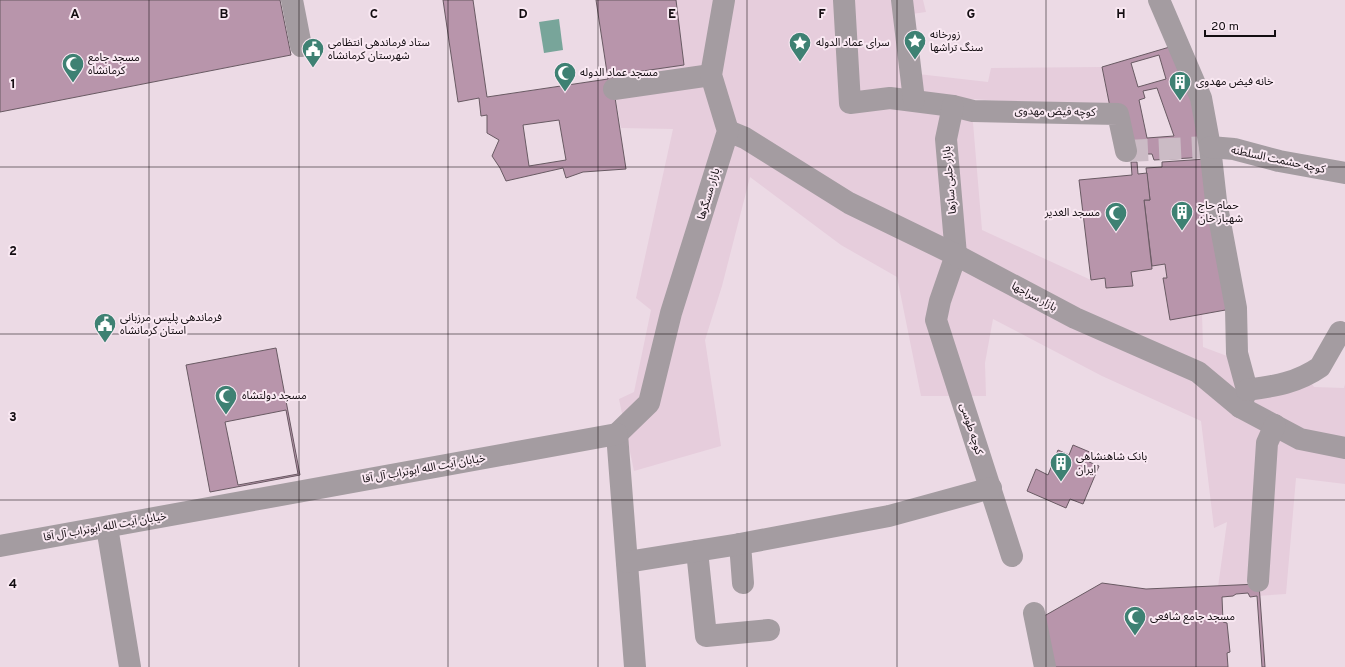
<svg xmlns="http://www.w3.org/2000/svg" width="1345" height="667" font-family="Overpass,'Noto Sans Arabic',sans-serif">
<rect width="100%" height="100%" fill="#ecdae5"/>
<polygon fill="#e6cddc" points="676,0 923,0 926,12 912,14 918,74 988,82 991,68 1102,67 1110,107 971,99 982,230 1091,280 1105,278 1106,288 1133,286 1131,272 1152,269 1152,266 1165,264 1167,278 1164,278 1170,320 1202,313 1203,347 1235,359 1256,381 1303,371 1314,387 1344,388 1345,384 1345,484 1296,478 1286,594 1257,596 1259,585 1218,587 1227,522 1214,528 1201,421 1102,376 993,319 985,363 986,396 921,396 897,277 841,245 750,177 722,286 705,340 721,446 634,471 619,399 634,392 651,310 636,298 673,129 621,128 612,78 629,73 684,65"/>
<polygon fill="#78a59a" points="559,19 563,50 544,53 539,22"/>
<g fill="#b895ab" stroke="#695a63" fill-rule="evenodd">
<polygon points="0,0 280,0 291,55 0,112"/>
<path d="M 443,0 L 473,0 L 487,97 L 608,79 L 596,0 L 676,0 L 684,65 L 629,73 L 612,78 L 626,169 L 583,172 L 566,178 L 563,168 L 506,181 L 500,168 L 492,156 L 499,140 L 487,133 L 487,115 L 481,116 L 479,98 L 458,102 ZM 559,120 L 566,160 L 529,166 L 523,125 Z"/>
<path d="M 1173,46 L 1205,137 L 1207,157 L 1154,160 L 1152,154 L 1134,154 L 1110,107 L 1102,67 ZM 1159,55 L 1166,79 L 1138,87 L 1131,63 ZM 1157,88 L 1174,136 L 1147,138 L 1139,100 L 1145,98 L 1143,91 Z"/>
<polygon points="1206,159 1231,309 1170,320 1163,278 1167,278 1165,264 1152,266 1144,200 1150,200 1146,168 1162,167 1162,162"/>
<polygon points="1131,162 1137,162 1138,174 1147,173 1150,200 1144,200 1152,269 1131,272 1133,286 1106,288 1105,278 1091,280 1079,180 1132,175"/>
<path d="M 276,348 L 300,475 L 210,492 L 186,365 ZM 286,410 L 298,474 L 238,485 L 225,422 Z"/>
<polygon points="1073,445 1092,453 1089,462 1099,466 1083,504 1070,499 1066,508 1027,491 1036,469 1048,475 1058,450 1069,455"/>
<polygon points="1102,583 1146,589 1259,584 1265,667 1262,667 1257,596 1250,597 1248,593 1236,594 1233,596 1222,597 1223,622 1227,623 1230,652 1227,653 1228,667 1049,667 1039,619"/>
</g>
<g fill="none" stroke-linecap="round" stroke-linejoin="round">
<polyline stroke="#cbbbc5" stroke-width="22" stroke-dasharray="22 11" stroke-linecap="butt" points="1126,151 1210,147"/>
<g stroke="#a49ca1" stroke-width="22">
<polyline points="292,0 301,46"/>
<polyline points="844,0 850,103 890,98 953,106 973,111 1118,114 1126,151"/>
<polyline points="902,0 914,100"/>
<polyline points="1159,0 1201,98 1210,147 1216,201 1236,308 1237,353 1247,390 1240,407"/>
<polyline points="614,89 711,75"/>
<polyline points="953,106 946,139 956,255 940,301 936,320 1012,556"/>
<polyline points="728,131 745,138 849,203 956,255 1075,318 1198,372 1240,407 1300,439 1345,448"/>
<polyline points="1210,147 1234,149 1279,161 1345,173"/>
<path d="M 1247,390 C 1275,386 1297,383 1320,367 L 1340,332"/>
<polyline points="617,434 649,403 671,313 728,131 711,75 724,0"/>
<polyline points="617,434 635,667"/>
<polyline points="107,527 130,667"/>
<polyline points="740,544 743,583"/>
<polyline points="0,546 617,434"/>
<polyline points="697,551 706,636 769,630"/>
<polyline points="627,562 740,544 889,516 991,488"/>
<polyline points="1258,581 1267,443 1275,425"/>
<polyline points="1034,613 1045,667"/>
</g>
</g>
<path fill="none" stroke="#130d11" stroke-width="1" stroke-opacity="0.55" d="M 149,0 L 149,667M 299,0 L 299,667M 448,0 L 448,667M 598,0 L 598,667M 747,0 L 747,667M 897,0 L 897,667M 1046,0 L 1046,667M 1196,0 L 1196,667M 0,167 L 1345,167M 0,334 L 1345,334M 0,500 L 1345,500"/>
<defs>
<g id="sight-pin" transform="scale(1.15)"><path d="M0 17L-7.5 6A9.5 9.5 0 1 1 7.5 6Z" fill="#3e8173" stroke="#f9e8f2"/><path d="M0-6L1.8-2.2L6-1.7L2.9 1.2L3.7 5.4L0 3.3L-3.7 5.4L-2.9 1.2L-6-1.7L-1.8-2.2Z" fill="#fff"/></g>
<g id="civic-pin" transform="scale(1.15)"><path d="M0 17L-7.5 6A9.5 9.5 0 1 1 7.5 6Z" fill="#3e8173" stroke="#f9e8f2"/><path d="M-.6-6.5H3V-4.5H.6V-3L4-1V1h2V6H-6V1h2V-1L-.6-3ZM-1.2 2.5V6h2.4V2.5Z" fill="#fff"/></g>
<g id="mosque-pin" transform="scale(1.15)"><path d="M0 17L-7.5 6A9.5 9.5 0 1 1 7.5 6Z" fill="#3e8173" stroke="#f9e8f2"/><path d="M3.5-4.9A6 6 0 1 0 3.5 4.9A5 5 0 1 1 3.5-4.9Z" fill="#fff"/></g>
<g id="building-pin" transform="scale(1.15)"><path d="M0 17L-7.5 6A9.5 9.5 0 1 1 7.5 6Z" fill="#3e8173" stroke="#f9e8f2"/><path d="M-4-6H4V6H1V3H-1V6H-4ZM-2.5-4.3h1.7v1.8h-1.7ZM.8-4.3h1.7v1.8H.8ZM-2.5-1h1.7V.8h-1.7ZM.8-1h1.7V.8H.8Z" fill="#fff"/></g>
</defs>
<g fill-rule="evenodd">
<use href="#sight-pin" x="915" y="41"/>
<use href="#sight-pin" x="800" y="43"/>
<use href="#civic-pin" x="313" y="49"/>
<use href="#mosque-pin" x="73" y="64"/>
<use href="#mosque-pin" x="565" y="73"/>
<use href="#building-pin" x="1180" y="82"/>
<use href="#building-pin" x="1182" y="212"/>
<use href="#mosque-pin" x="1116" y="213"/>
<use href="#civic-pin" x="105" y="324"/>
<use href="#mosque-pin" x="226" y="396"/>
<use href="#building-pin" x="1061" y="463"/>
<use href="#mosque-pin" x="1135" y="617"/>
</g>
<g text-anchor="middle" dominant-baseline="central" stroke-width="4" stroke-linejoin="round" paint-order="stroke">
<g font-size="11" fill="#130d11" stroke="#f9e8f2" text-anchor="start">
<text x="930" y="35">زورخانه<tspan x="930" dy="13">سنگ تراشها</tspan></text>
<text x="328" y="43">ستاد فرماندهی انتظامی<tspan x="328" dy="13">شهرستان کرمانشاه</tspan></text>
<text x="816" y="43">سرای عماد الدوله</text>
<text x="88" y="58">مسجد جامع<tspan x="88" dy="13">کرمانشاه</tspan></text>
<text x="580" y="73">مسجد عماد الدوله</text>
<text x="1196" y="82">خانه فیض مهدوی</text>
<text x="1198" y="206">حمام حاج<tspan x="1198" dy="13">شهباز خان</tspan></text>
<text x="1100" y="213" text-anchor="end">مسجد الغدیر</text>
<text x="120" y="318">فرماندهی پلیس مرزبانی<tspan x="120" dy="13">استان کرمانشاه</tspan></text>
<text x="242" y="396">مسجد دولتشاه</text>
<text x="1076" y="457">بانک شاهنشاهی<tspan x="1076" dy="13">ایران</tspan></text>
<text x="1150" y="617">مسجد جامع شافعی</text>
</g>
<g font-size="11" fill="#130d11" stroke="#f9e8f2">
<text transform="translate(1055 112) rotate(1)">کوچه فیض مهدوی</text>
<text transform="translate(1278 160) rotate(12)">کوچه حشمت السلطنه</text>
<text transform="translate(950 180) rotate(-95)">بازار حلبی سازها</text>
<text transform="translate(709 194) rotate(-73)">بازار مسگرها</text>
<text transform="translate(1034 297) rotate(28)">بازار سراجها</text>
<text transform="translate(971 429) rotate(72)">کوچه طوسی</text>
<text transform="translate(424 469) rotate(-10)">خیابان آیت الله ابوتراب آل آقا</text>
<text transform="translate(105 527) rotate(-10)">خیابان آیت الله ابوتراب آل آقا</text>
</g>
</g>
<g font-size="13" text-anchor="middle" font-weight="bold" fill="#130d11" stroke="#f9e8f2" stroke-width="4" stroke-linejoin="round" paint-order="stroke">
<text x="75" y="18">A</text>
<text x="224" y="18">B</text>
<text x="374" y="18">C</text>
<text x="523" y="18">D</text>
<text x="672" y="18">E</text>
<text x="822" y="18">F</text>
<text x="971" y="18">G</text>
<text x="1121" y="18">H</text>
<text x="13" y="88">1</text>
<text x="13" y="255">2</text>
<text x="13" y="421">3</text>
<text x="13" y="588">4</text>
</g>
<path d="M1205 30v6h70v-6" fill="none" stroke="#130d11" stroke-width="2"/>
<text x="1211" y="30" font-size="12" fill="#130d11" stroke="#f9e8f2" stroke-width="3" paint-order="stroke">20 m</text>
</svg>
